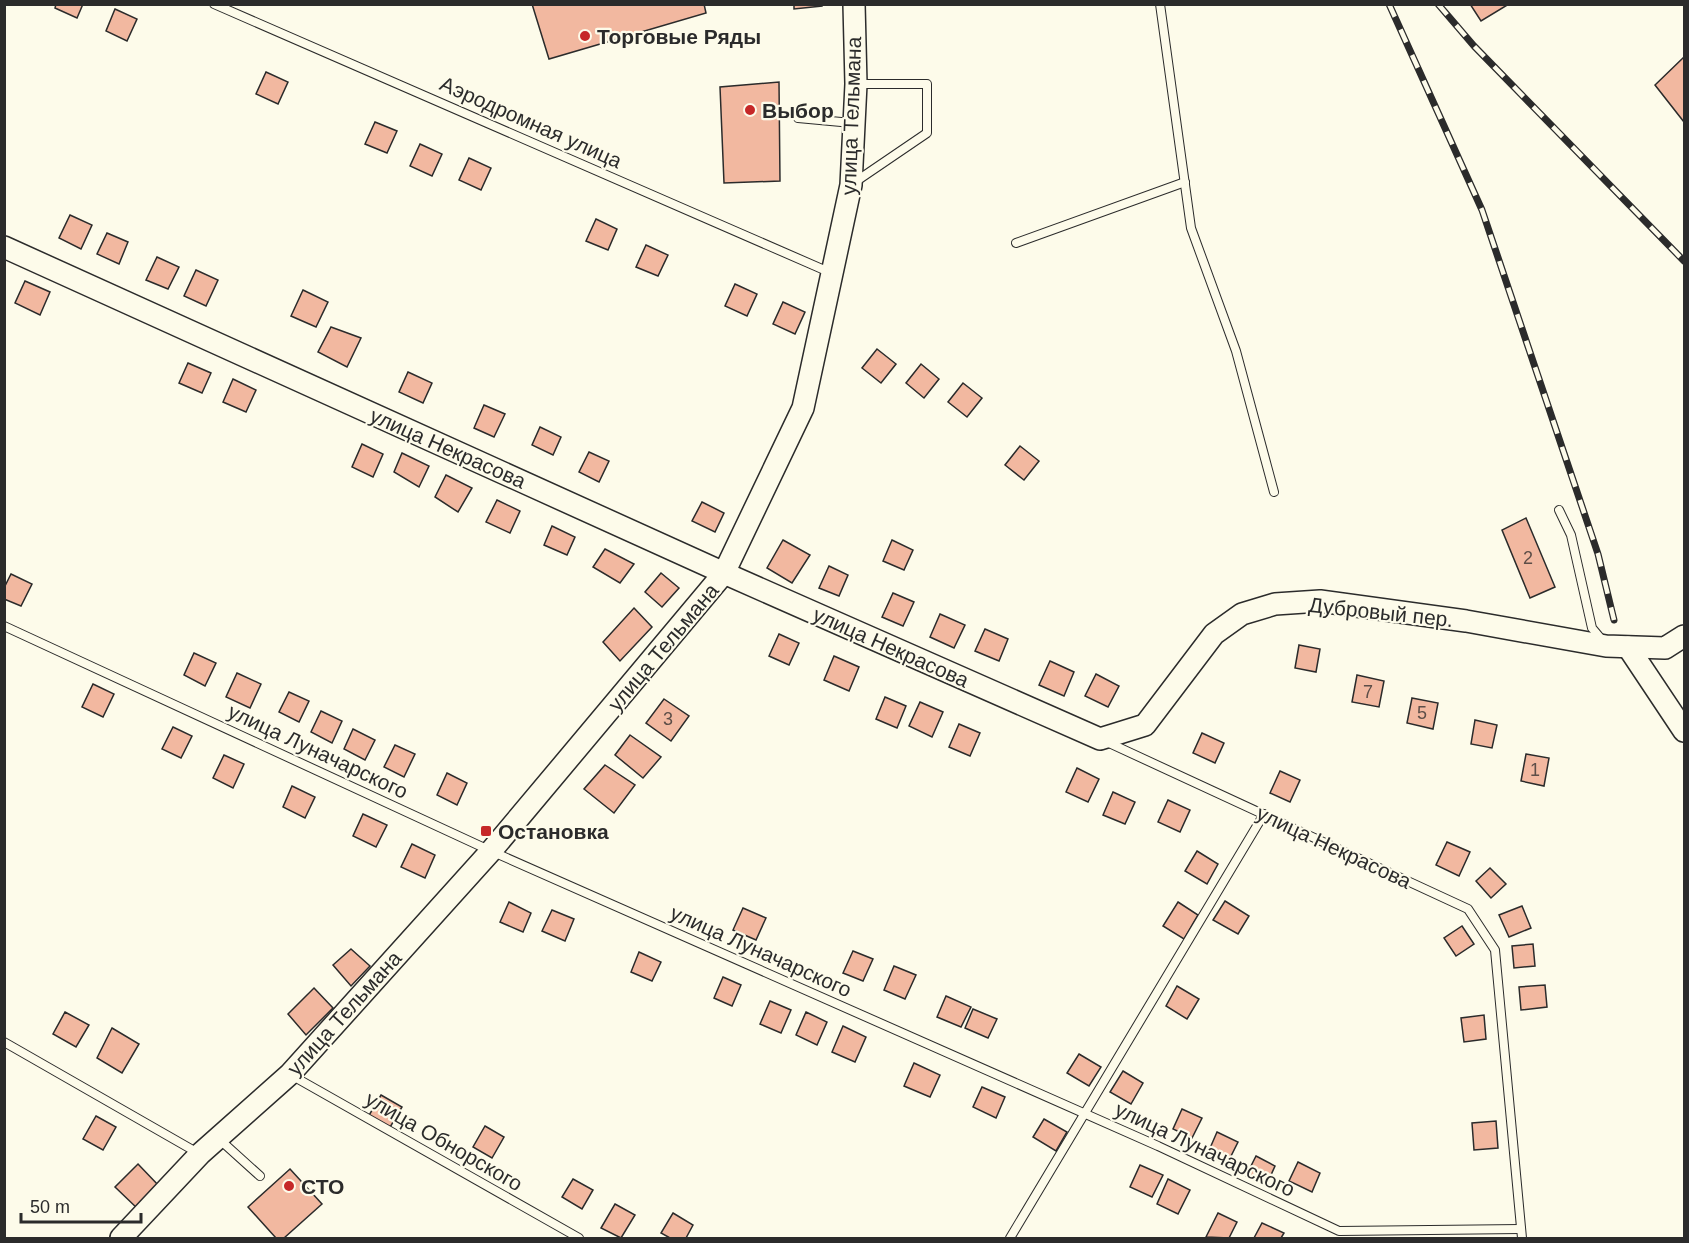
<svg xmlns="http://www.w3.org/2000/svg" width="1689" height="1243" font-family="Arial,sans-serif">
<rect width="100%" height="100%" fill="#fdfbea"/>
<g fill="#f2b8a0" stroke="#2b2b2b" stroke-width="1.5">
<polygon points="56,4 83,4 77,18 55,8"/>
<polygon points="532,4 704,4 706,13 549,59"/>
<polygon points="794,4 822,4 822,6 794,9"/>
<polygon points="1470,4 1509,4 1481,21"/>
<polygon points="115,9 137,19 127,41 106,31"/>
<polygon points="1684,57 1684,122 1655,85"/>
<polygon points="266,72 288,82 278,104 256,94"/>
<polygon points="779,82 780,181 724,183 720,87"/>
<polygon points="375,122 397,131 387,153 365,144"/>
<polygon points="420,144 442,154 432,176 410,166"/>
<polygon points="469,158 491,168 481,190 459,180"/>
<polygon points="70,215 92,225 81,249 59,238"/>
<polygon points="596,219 617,229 608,250 586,241"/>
<polygon points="107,233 128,242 119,264 97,254"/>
<polygon points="646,245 668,255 658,276 636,267"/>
<polygon points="157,257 179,267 168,289 146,280"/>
<polygon points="196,270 218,280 206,306 184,296"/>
<polygon points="25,281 50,292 40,315 15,303"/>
<polygon points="735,284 757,294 747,316 725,306"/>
<polygon points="303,290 328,302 316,327 291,316"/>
<polygon points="783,302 805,312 795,334 773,324"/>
<polygon points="331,327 361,338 347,367 318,352"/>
<polygon points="877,349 896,364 881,383 862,368"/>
<polygon points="188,363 211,373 202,393 179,383"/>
<polygon points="921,364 939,379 924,398 906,383"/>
<polygon points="408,372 432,383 423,403 399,392"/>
<polygon points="233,379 256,390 246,412 223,402"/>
<polygon points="963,383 982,398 967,417 948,402"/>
<polygon points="484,405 505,414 494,437 474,428"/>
<polygon points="540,427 561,437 553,455 532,445"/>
<polygon points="362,444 383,454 373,477 352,467"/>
<polygon points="1020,446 1039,461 1024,480 1005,465"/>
<polygon points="589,452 609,461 599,482 579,472"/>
<polygon points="402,453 429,466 419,487 394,472"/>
<polygon points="446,475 472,488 458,512 435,497"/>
<polygon points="497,500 520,511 510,533 486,522"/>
<polygon points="702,502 724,513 715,532 692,521"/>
<polygon points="1526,518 1555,587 1530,598 1502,530"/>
<polygon points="552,526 575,537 567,555 544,545"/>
<polygon points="783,540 810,555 792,583 767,568"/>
<polygon points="892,540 913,550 904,570 883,561"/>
<polygon points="605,549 634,564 620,583 593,567"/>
<polygon points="829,566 848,575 839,596 819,588"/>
<polygon points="661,573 679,588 662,607 645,592"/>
<polygon points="11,574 32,584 21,606 4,599 4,588"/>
<polygon points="893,593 914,602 903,626 882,617"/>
<polygon points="634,608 652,627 620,661 603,642"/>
<polygon points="940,614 965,625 954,648 930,637"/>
<polygon points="985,629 1008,639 999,661 975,651"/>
<polygon points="779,634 799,643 789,665 769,656"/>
<polygon points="1299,645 1320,649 1316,672 1295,668"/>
<polygon points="194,653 216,663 205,686 184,675"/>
<polygon points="834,656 859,667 849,691 824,680"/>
<polygon points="1050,661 1074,672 1064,696 1039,685"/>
<polygon points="237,673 261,684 250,708 226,697"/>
<polygon points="1096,674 1119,686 1108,707 1085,696"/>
<polygon points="1357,675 1384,681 1379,707 1352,702"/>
<polygon points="93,684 114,694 103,717 82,707"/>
<polygon points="289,692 309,701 299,722 279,712"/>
<polygon points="885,697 906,706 897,728 876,719"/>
<polygon points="1412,698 1438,703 1433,729 1407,723"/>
<polygon points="664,699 689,716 671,741 646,723"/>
<polygon points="920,702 943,712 932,737 909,726"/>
<polygon points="321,711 342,721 332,743 311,732"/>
<polygon points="1475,720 1497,725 1492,748 1471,744"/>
<polygon points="959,724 980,733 970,756 949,747"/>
<polygon points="173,727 192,736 181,758 162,749"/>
<polygon points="353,729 375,740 365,760 344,749"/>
<polygon points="1202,733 1224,743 1215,763 1193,753"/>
<polygon points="630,735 661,757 643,778 615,755"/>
<polygon points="395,745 415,754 404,777 384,767"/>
<polygon points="1526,754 1549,758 1544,786 1521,781"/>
<polygon points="224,755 244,764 233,788 213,778"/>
<polygon points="605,765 635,785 614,813 584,789"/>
<polygon points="1077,768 1099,779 1088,802 1066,792"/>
<polygon points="1280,771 1300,780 1290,802 1270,793"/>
<polygon points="447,773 467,783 457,805 437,795"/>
<polygon points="292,786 315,797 305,818 283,807"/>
<polygon points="1113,792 1135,802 1125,824 1103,815"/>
<polygon points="1168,800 1190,810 1180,832 1158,822"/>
<polygon points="363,814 387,825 376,847 353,836"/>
<polygon points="1447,842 1470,852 1459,876 1436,865"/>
<polygon points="412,844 435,855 425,878 401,867"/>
<polygon points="1197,851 1218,864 1207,884 1185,871"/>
<polygon points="1490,868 1506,884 1491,898 1476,881"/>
<polygon points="1225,901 1249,916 1238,934 1213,920"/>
<polygon points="509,902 531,913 523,932 500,922"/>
<polygon points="1178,902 1198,915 1184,939 1163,926"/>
<polygon points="1522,906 1531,928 1509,937 1499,915"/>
<polygon points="743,908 766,918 756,940 733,930"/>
<polygon points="552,910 574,919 565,941 542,931"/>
<polygon points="1462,926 1474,944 1456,956 1444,938"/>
<polygon points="1533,944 1535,966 1514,968 1512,946"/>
<polygon points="351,949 370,966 351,986 333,965"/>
<polygon points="853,951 873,959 863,981 843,973"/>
<polygon points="639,952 661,962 652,981 631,972"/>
<polygon points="894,966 916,975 905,999 884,990"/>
<polygon points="723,977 741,985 732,1006 714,998"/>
<polygon points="1545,985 1547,1007 1521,1010 1519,987"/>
<polygon points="1177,986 1199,999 1187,1019 1166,1006"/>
<polygon points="314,988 333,1008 306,1035 288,1014"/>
<polygon points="946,996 971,1007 961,1027 937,1017"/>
<polygon points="770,1001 791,1010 781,1033 760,1024"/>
<polygon points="973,1009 997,1019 988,1038 965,1028"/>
<polygon points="65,1012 89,1025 76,1047 53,1034"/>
<polygon points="806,1012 827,1022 817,1045 796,1035"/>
<polygon points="1484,1015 1486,1039 1464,1042 1461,1018"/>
<polygon points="843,1026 866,1037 855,1062 832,1052"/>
<polygon points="112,1028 139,1044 122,1073 97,1058"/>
<polygon points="1079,1054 1101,1067 1089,1086 1067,1073"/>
<polygon points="914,1063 940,1075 930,1097 904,1086"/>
<polygon points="1123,1071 1143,1083 1131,1104 1110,1092"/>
<polygon points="982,1087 1005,1097 996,1118 973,1107"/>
<polygon points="381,1095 402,1107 389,1129 368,1117"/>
<polygon points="1182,1109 1202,1118 1192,1138 1173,1129"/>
<polygon points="96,1116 116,1127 103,1150 83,1139"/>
<polygon points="1044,1119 1067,1132 1056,1151 1033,1137"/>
<polygon points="1496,1121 1498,1148 1474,1150 1472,1123"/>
<polygon points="485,1126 504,1137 492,1158 473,1147"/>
<polygon points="1217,1132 1238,1142 1227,1164 1207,1155"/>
<polygon points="1256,1156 1275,1166 1266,1186 1246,1176"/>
<polygon points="1298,1162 1320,1173 1312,1192 1289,1181"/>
<polygon points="138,1164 160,1187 139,1210 115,1187"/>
<polygon points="1140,1165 1163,1175 1152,1197 1130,1187"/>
<polygon points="290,1169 322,1204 284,1238 276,1238 248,1207"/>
<polygon points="573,1179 593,1190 582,1209 562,1197"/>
<polygon points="1168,1179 1190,1190 1178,1214 1157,1204"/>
<polygon points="615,1204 635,1215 621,1238 601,1228"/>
<polygon points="673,1213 693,1225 686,1238 670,1238 661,1233"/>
<polygon points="1218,1213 1237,1222 1229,1238 1206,1237"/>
<polygon points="1262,1223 1284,1233 1281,1238 1254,1238"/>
</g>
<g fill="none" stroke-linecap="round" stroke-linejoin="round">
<g stroke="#2b2b2b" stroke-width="10">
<g id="lane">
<polyline points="214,4 829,272"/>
<polyline points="1160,4 1191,228 1236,351 1274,492"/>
<polyline points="798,118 852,123"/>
<polyline points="855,182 927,133 927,84 856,84"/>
<polyline points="1016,243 1185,182"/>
<polyline points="1559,510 1571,535 1592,628 1602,640"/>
<polyline points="4,626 491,851 1158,1146 1339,1231 1521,1229"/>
<polyline points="1107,742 1468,909 1495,950 1522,1238"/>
<polyline points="4,1042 198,1153"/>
<polyline points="291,1075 579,1238"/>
<polyline points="219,1139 260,1176"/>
<polyline points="1010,1238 1264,814"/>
</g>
</g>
<g stroke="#2b2b2b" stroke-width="24">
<g id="secondary">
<polyline points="4,247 724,573 1100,739 1145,725 1214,634 1242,614 1275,604 1320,601 1466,621 1606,646 1665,648 1684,636"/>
<polyline points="1628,647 1684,731"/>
<polyline points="121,1238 200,1154 290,1074 491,851 724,573 803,408 851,185 856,84 854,4"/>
</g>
</g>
<use href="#lane" stroke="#fdfbea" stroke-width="8"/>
<use href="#secondary" stroke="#fdfbea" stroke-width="21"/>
<g stroke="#2b2b2b" stroke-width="7">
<g id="rail">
<polyline points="1389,4 1482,210 1598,554 1614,620"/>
<polyline points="1438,4 1474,46 1684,261"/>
</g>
</g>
<use href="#rail" stroke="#fdfbea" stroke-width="4.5" stroke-dasharray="14" stroke-linecap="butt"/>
</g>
<g fill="#c62828" stroke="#fdfbea" stroke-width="2">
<circle cx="585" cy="36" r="6"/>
<circle cx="750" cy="110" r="6"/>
<rect x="480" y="825" width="12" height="12" rx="3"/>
<circle cx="289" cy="1186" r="6"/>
</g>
<g text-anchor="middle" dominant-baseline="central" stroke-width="4.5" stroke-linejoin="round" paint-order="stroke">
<g font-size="18" fill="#5d4e48">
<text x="1528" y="558">2</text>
<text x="1368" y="692">7</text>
<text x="1422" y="713">5</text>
<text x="668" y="719">3</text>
<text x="1535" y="770">1</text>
</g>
<g font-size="21" font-weight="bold" fill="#2b2b2b" stroke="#fdfbea" text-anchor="start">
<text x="597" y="36">Торговые Ряды</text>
<text x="762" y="110">Выбор</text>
<text x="498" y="831">Остановка</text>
<text x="301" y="1186">СТО</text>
</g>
<g font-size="21" fill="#2b2b2b" stroke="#fdfbea">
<text transform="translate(851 116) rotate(-88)">улица Тельмана</text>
<text transform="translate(531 122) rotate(24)">Аэродромная улица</text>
<text transform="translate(448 448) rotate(24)">улица Некрасова</text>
<text transform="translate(1381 612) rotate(6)">Дубровый пер.</text>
<text transform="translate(663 647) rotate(-50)">улица Тельмана</text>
<text transform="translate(891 647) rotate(24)">улица Некрасова</text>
<text transform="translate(318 751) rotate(25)">улица Луначарского</text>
<text transform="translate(1334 847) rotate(25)">улица Некрасова</text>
<text transform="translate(761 951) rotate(24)">улица Луначарского</text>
<text transform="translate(344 1013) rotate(-48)">улица Тельмана</text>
<text transform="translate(444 1141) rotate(30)">улица Обнорского</text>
<text transform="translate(1205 1149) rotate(25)">улица Луначарского</text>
</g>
</g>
<rect width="1689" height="1243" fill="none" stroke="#2b2b2b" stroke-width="12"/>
<path d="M21 1213v9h120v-9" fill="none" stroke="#2b2b2b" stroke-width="3"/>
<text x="30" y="1213" font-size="18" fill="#2b2b2b" stroke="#fdfbea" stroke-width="4.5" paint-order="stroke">50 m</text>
</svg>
